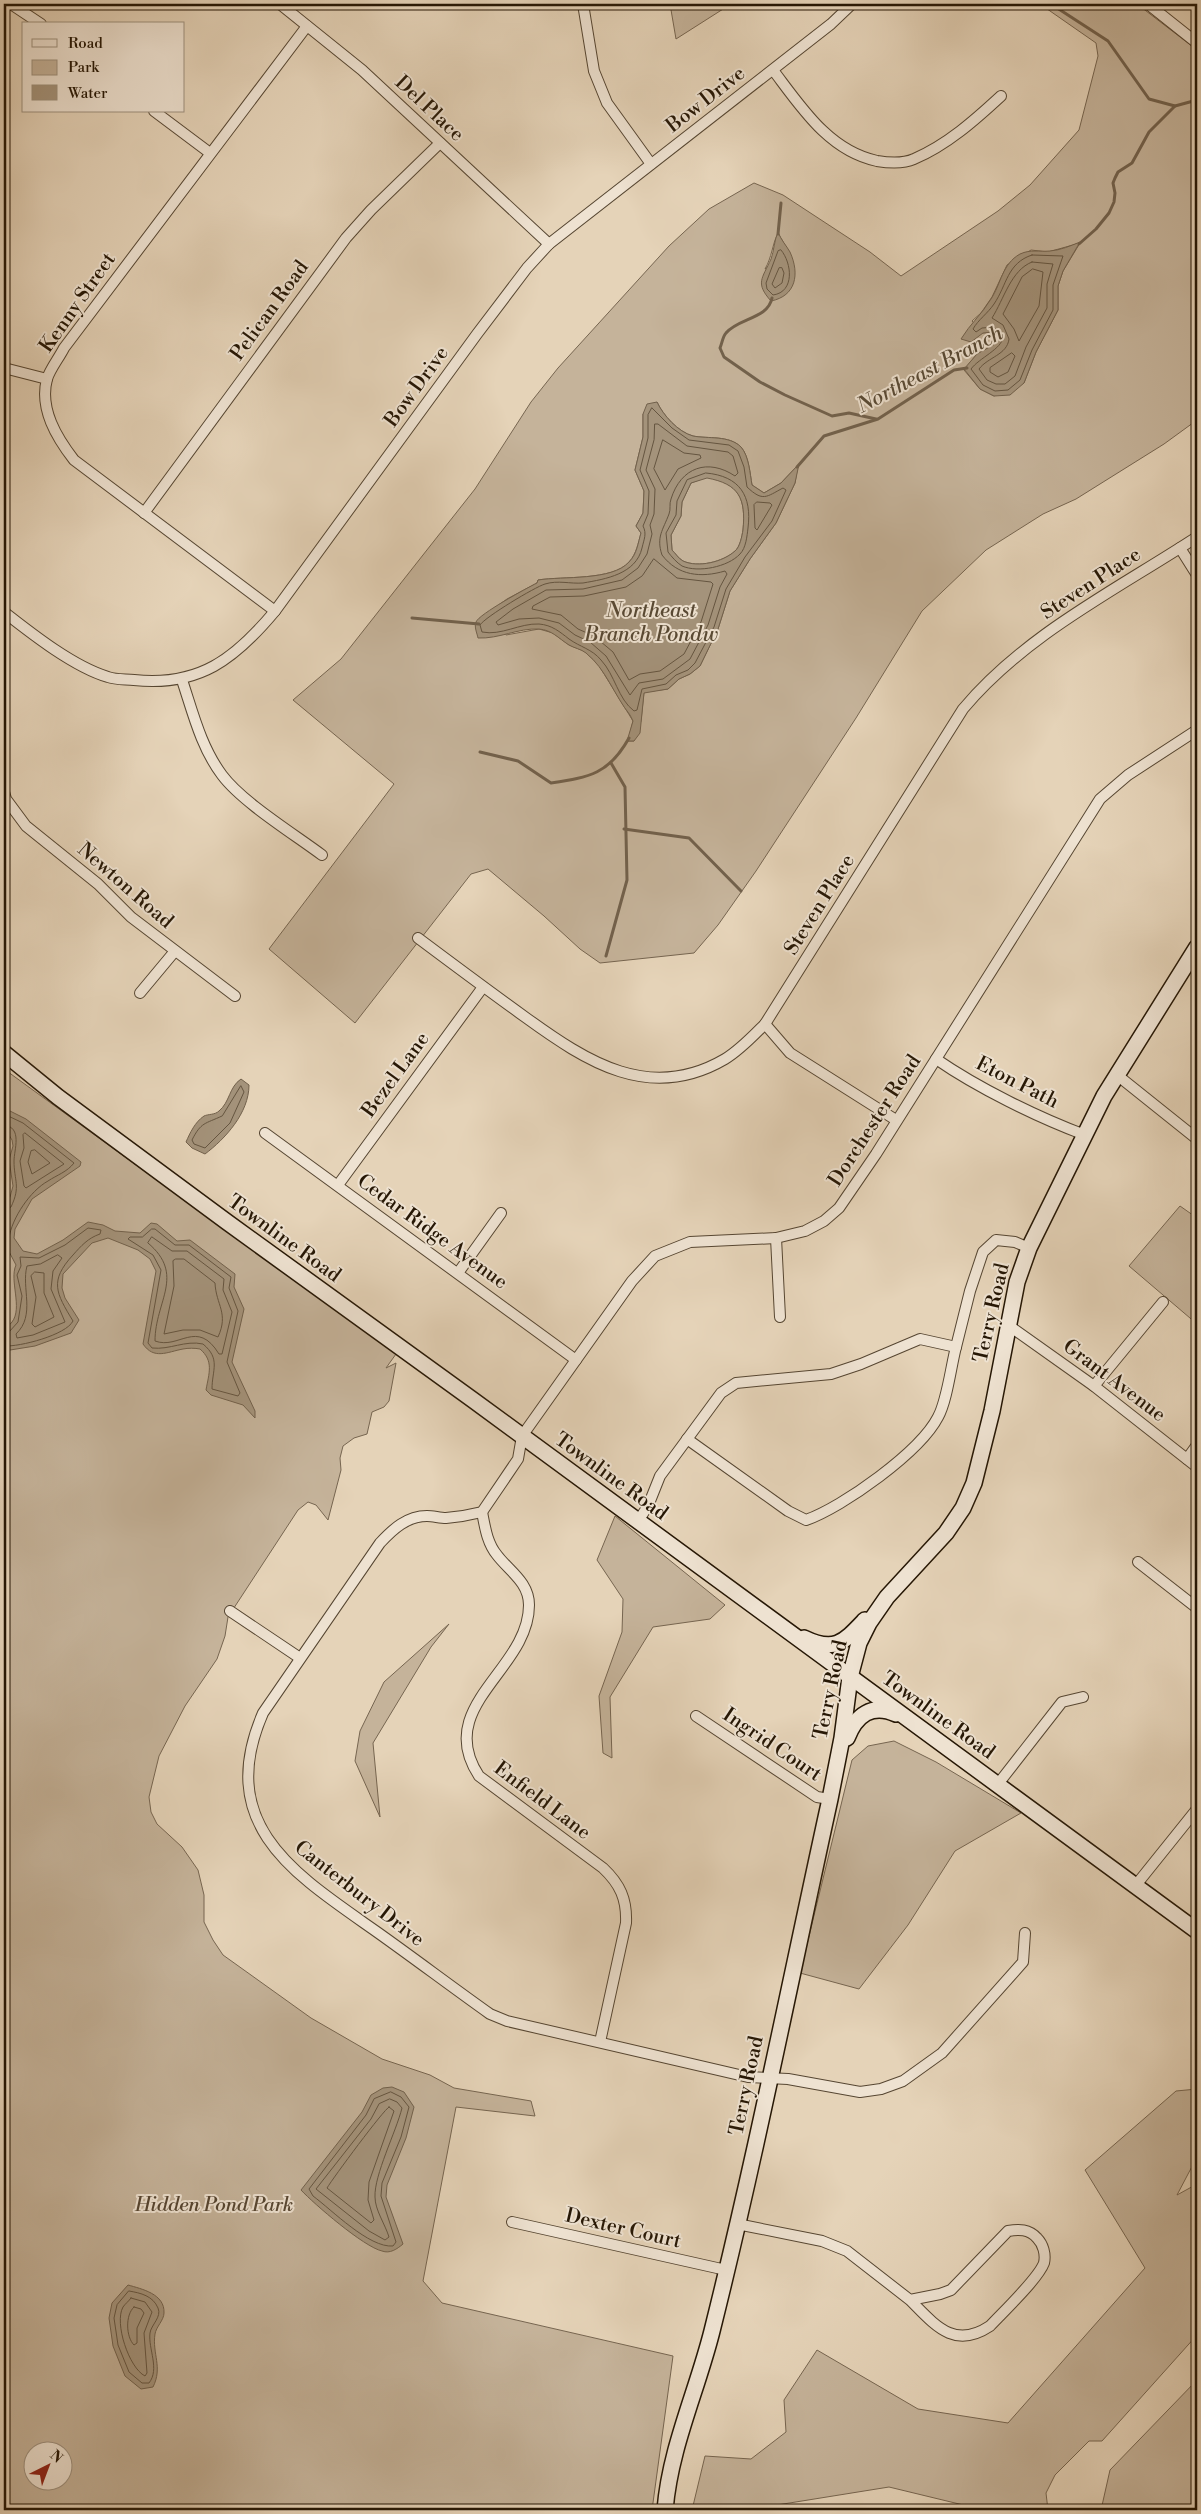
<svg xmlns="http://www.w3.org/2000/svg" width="1201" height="2514" font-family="'Libre Bodoni',serif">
<rect width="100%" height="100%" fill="#e5d3b8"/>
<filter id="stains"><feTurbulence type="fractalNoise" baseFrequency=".004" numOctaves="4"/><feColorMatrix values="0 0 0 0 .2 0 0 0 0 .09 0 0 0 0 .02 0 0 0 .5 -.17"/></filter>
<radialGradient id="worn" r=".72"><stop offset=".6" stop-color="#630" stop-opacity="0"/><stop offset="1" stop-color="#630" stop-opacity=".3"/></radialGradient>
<g fill="#c5b39a" stroke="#766550" fill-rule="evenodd">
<polygon points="670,4 731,4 676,39"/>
<path d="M 1040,4 L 1137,4 L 1197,50 L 1197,420 L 1164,444 L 1076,499 L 1043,514 L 986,550 L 922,611 L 856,718 L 756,871 L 718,925 L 694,953 L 600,963 L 580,949 L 544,916 L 488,869 L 471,874 L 355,1023 L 269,949 L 394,784 L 293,700 L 341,659 L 475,489 L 531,402 L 558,368 L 669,246 L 709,209 L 754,183 L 783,195 L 870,252 L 901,276 L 998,211 L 1030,185 L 1079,130 L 1098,56 L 1096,43 ZM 778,233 L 789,252 L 765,269 C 772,257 772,245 778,233 ZM 1080,243 L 1063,271 L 1058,286 L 1058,310 L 1036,352 L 1024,383 L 994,396 L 980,389 L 964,370 L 977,354 L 995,344 L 998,339 L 993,332 L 983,333 L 972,321 L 981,313 L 992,297 L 1007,265 L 1031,250 L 1048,252 ZM 657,402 C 663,415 678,432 693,436 C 708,439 729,435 741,447 C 749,456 750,474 752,485 L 764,493 L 781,483 L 798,465 L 795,483 L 776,523 L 750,559 L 730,591 L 718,629 L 700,666 L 690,674 L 679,679 L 668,689 L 644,692 L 641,721 L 634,741 L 628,741 L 633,721 L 598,664 L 584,651 L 569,645 L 553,633 L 539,629 L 506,635 L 493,609 L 507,599 L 537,583 L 538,580 C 563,576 612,581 629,562 C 637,553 638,543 641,533 L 636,526 L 643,513 L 644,491 L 635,470 L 643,437 L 643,414 Z"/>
<path d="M 707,477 C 739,484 746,498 743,530 C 742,536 740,547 735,551 C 723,562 698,568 683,561 C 679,559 675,553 672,550 L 671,535 L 681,516 L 682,502 L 691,483 Z"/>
<path d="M 4,1069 L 396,1354 L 386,1368 L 396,1363 L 389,1401 L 384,1407 L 372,1412 L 367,1434 L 354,1438 L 343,1446 L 340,1458 L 341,1470 L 328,1520 L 316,1505 L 308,1502 L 298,1510 L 228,1617 L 225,1636 L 217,1659 L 185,1706 L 159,1756 L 149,1797 L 151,1812 L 157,1824 L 182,1847 L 198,1870 L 204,1895 L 204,1922 L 213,1940 L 223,1955 L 311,2018 L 382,2059 L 430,2075 L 454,2088 L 531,2101 L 535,2116 L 456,2107 L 423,2281 L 442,2303 L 673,2356 L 652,2510 L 4,2510 ZM 32,2452 L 62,2452 L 62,2482 L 32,2482 Z"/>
<polygon points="1180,1206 1197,1218 1197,1324 1129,1266"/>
<polygon points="615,1516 725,1605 710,1619 653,1627 610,1697 612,1758 603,1753 599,1696 622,1632 623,1599 597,1560"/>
<polygon points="449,1624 431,1647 373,1743 380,1817 355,1761 360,1731 384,1682"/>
<polygon points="894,1741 936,1762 1021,1813 955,1851 908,1925 859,1989 800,1973 852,1760 868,1746"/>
<polygon points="1197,2089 1197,2157 1177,2195 1197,2184 1197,2335 1102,2441 1089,2441 1055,2475 1046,2493 1048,2510 984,2510 889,2487 777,2505 768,2510 692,2510 705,2456 751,2459 786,2432 784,2400 817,2350 918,2409 1008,2423 1145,2268 1085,2170 1176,2091"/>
<polygon points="1197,2380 1197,2510 1101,2510 1110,2470"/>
</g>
<g fill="#a4937b" stroke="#72614c" fill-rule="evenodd">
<path d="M 778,232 C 781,240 786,245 790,252 C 800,274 796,296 771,301 C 755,283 762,279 771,259 C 774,251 774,241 778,232 Z"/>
<path d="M 1080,242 L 1063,271 L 1058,286 L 1058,310 L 1036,352 L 1024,383 L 1010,395 L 994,396 L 980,389 L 964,369 L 977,354 L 995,344 L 998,339 L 993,332 L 983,333 L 971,342 L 961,339 C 970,324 982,314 991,299 C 1001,284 1002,264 1020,254 C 1031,249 1039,252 1050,251 C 1061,250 1070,246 1080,242 Z"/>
<path d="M 657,402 C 663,415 678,432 693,436 C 708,439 729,435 741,447 C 749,456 750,474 752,485 L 764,493 L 781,483 L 799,464 L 795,483 L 776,523 L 750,559 L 730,591 L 718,629 L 700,666 L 690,674 L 679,679 L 668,689 L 644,693 L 640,733 L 634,741 L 627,741 L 633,721 L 630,715 C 614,695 606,669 586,653 C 581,649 574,648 569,645 C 558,638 552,630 539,629 C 518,628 499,639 478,638 C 477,633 474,627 476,622 C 479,614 527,588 537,583 L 538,580 C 563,576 612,581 629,562 C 637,554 638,543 641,533 L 636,526 L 643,513 L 644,491 L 635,470 L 643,437 L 643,414 L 647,404 ZM 707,478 C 739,484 746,498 743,530 C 742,536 740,547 735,551 C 723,562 698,568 683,561 C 679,559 675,553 672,550 L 671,535 L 681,516 L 682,502 L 691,483 Z"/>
<path d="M 241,1079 L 249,1085 C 249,1113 225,1139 205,1154 L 192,1148 L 186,1142 C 190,1133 195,1122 204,1116 C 208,1114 215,1115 219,1111 C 230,1102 229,1087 241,1079 Z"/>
<path d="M 4,1108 L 26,1119 L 81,1162 L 80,1166 L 32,1199 L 15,1229 L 14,1238 L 23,1251 L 37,1254 L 63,1240 L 88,1222 L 103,1225 L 115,1231 L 140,1233 L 151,1223 L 157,1224 L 177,1241 L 190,1240 L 235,1274 L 234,1287 L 244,1309 L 232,1362 L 255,1411 L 255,1418 L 243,1405 L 211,1395 L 206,1390 C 209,1373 214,1361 200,1349 C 195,1348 188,1348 183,1349 C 167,1352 154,1360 143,1344 L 156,1271 L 150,1259 L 138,1250 L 108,1238 L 92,1243 L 63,1274 L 62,1288 L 65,1298 L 79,1320 L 71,1333 L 35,1346 L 4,1351 L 4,1331 C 6,1327 10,1325 12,1322 C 23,1308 9,1280 16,1265 L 4,1242 L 4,1207 L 10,1197 L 13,1186 L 9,1160 L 13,1146 L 12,1140 L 4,1127 Z"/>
<path d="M 392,2087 L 404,2092 L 414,2107 L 406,2138 L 387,2185 L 386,2197 L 403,2244 C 397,2249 390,2254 382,2251 C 364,2247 314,2204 301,2190 L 362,2112 L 371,2095 L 383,2088 Z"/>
<path d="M 128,2285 C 142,2289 165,2294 164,2313 C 164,2320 156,2327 155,2334 C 152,2354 163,2367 153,2387 L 141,2389 L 125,2376 L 113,2346 L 109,2318 L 112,2303 Z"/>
</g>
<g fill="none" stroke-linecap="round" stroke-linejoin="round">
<g stroke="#655540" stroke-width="1">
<path d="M 781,250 C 792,263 795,292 773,295 L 767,289 L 766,283 L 778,251 Z"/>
<path d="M 1032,255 L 1063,256 L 1053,285 L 1053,310 L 1032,350 L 1020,380 L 1008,390 L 995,391 L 983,385 L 971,369 C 979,358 1002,349 1003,337 L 994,327 L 982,328 L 976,332 L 973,329 C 978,320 988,313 994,304 C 1007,285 1007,263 1032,255 Z"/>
<path d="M 1032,262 L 1053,264 L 1047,284 L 1047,308 L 1026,347 L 1015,376 L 1005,384 L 996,384 L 987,380 L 979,369 C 988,357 1007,355 1009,339 L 1003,325 L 992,318 C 1004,299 1011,270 1032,262 Z"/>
<polygon points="782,268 784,273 782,283 775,288 772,284 779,268"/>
<polygon points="1033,269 1043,272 1039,306 1019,341 1014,329 1003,314 1022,277"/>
<polygon points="1012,353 1015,356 1008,372 998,377 990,372 990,368"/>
<path d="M 652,408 L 672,428 L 689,440 L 729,445 L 738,451 L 744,467 L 747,487 C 763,502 766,497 783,488 L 786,490 L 772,521 L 745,557 L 726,589 L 714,627 L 695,663 L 688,670 L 676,675 L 666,684 L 642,689 L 637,710 L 634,711 C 618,699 615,675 601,660 C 592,649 580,647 569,639 C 560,632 552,625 539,624 C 520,623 501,636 482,632 L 480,625 C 485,617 535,587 545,584 C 558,580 570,584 583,583 C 606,579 636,574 642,548 C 644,539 647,534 643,526 L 648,514 L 649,491 L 640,470 L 648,438 L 648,415 Z"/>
<path d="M 655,424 L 658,424 L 687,446 L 728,452 L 733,456 L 738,473 L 735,476 C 708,458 681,467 671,499 C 669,504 671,509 669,514 C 663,530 656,537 662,555 C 678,576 701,578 725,571 L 727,574 L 720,587 L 708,625 L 690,659 L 663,679 L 639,683 L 630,695 L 606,656 L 590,642 L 575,635 L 559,623 L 539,618 L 519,619 L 498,625 L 496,622 L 513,609 L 546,590 L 583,589 L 622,580 L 638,568 L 647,554 L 652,534 L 650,525 L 654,514 L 655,489 L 646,470 L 654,440 Z"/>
<polygon points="663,440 684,453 700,455 701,458 678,469 665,490 654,469"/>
<path d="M 706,473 C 740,476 752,496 748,528 C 747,536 746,548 740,554 C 728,567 698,573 682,566 C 677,563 671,556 668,552 L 666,533 L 676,515 L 677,501 L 687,480 Z"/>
<polygon points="757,502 770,503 772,505 757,530 755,528 754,505"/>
<polygon points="654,559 677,578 711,582 713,584 701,622 684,654 660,671 640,674 629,680 613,652 594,636 578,629 561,615 532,609 533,606 550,597 584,596 626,587 642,576"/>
<path d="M 241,1086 L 244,1092 L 230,1123 L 205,1148 L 194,1144 L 192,1140 C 201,1122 205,1124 222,1116 Z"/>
<path d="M 4,1114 L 23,1123 L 74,1163 C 67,1172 57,1175 48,1181 C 30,1191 12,1218 9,1238 L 4,1239"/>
<path d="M 4,1125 C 23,1127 14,1150 14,1161 C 14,1181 21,1186 11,1207 L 4,1210"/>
<polygon points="25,1133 64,1164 26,1188 24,1186 20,1161 24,1148 23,1135"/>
<polygon points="35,1150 50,1163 32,1174 28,1162 31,1151"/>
<path d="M 152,1229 L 155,1229 L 175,1245 L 189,1245 L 231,1277 L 229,1288 L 238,1311 L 227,1362 L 240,1393 L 238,1396 L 212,1389 C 212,1370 221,1359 203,1344 C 185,1340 170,1350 152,1348 L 148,1343 L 161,1270 L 153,1255 L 128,1239 L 130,1237 L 142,1237 Z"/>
<path d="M 152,1237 L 172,1251 L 187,1251 L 224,1279 L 223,1290 L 232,1312 L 222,1354 L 219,1354 C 197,1318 179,1350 155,1341 C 155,1301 186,1275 148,1243 Z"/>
<path d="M 58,1255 L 62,1258 L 53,1271 L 51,1289 L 65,1322 L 33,1335 L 17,1338 L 16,1334 C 36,1315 21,1288 27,1266 L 40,1264 Z"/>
<path d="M 176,1259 L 184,1259 L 215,1283 C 216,1305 229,1313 218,1337 L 200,1330 L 183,1330 L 164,1334 L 174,1286 L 173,1261 Z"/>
<polygon points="35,1272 44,1273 44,1293 54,1317 35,1327 32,1324 36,1297 31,1276"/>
<path d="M 4,1333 L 9,1332 L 18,1322 L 22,1296 L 17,1275 L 21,1266 L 20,1257 L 39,1258 L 65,1245 L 88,1228 L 101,1230 L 100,1234 C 88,1238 81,1246 73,1255 C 49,1281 56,1293 73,1321 C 66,1335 20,1347 4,1346"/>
<path d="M 391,2092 L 401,2097 L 409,2107 L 401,2137 L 382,2183 L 381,2196 L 396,2242 L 393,2246 C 369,2248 332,2210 313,2196 L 309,2189 L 366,2115 L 374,2099 Z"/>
<path d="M 390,2099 L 397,2102 L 402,2108 C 396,2132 374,2175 375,2197 C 375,2210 385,2224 389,2237 L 385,2240 L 369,2231 L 316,2189 L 371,2119 L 379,2104 Z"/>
<path d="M 389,2107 L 394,2111 L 369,2182 L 368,2200 L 374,2220 L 371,2223 L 327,2188 C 333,2178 384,2109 389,2107 Z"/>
<path d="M 129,2291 C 141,2293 153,2296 158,2308 C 162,2317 151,2325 150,2333 C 148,2349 160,2369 149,2383 L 142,2383 L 129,2372 L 118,2345 L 114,2318 L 117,2305 Z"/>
<path d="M 131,2298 L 145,2302 L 152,2312 L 144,2333 L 147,2373 L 145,2376 C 129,2368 114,2323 123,2307 C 125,2304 129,2301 131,2298 Z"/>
<path d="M 134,2307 L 141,2309 L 144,2313 L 137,2328 L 137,2343 L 134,2345 C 126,2337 125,2315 134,2307 Z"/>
</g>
<g stroke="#72614c" stroke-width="3">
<polyline points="1051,4 1108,41 1149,99 1175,106"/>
<polyline points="778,234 781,203"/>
<polyline points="1079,244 1096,229 1109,213 1114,202 1115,193 1113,183 1115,178 1118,172 1132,163 1149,132 1175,106 1197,100"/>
<path d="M 772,298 C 768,319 738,318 726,333 C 723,336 722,343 720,348 L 724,357 L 760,382 L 785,395 L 832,416 L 849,413 L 876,419"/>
<polyline points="797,467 824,436 878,419 954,370 967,368"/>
<polyline points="412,618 479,624"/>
<path d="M 480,752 L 518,761 L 551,783 C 590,777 609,774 629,738"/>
<polyline points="624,829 689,838 741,891"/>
<polyline points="606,956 627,880 625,787 611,763"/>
</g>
<g stroke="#564632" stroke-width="12">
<g id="street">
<polyline points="11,4 41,24"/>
<polyline points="280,4 362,70 549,244"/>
<polyline points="583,4 594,71 607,103 651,164"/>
<polyline points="1148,4 1197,43"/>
<path d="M 773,70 C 801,107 829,151 877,161 C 889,163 903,164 914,159 C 947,145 975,120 1001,96"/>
<polyline points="154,111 210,153"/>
<polyline points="4,368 47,379"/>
<polyline points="144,513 346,238 371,210 440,143"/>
<polyline points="1180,548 1197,575"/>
<path d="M 275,611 L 74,460 C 57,438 39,409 47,379 C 50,369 59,358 64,348 L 307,26"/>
<path d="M 4,612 C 32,634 74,667 108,677 C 116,680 126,679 134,680 C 199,687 235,659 275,611 L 477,334 L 527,268 L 549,244 L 831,24 L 852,4"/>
<path d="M 182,680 C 193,713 201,747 222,775 C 242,802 294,834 322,855"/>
<polyline points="4,792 6,799 26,826 98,884 131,917 235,996"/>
<path d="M 418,938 C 454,965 489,991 525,1017 C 587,1062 650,1103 725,1059 C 740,1050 753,1036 765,1024 L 963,709 C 1026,634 1116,590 1197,537"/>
<polyline points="140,993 175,951"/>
<polyline points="765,1024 790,1053 896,1120"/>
<path d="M 936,1059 C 978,1088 1037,1117 1085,1135"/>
<polyline points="1117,1075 1197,1139"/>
<polyline points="265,1133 576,1360"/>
<polyline points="338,1185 483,987"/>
<polyline points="776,1238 780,1317"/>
<polyline points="458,1273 501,1213"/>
<polyline points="1008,1325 1094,1386 1197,1467"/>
<polyline points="1094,1386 1163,1302"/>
<path d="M 687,1439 L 788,1511 L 806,1520 C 843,1507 920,1452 938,1417 C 947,1401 951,1366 956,1347"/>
<polyline points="1187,1459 1197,1445"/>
<path d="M 482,1512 C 485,1527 487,1543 497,1555 C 509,1571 529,1582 529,1605 C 529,1670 433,1706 479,1776 L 603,1868 C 620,1884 627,1899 626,1923 L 600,2042"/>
<polyline points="638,1521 648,1506 660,1476 721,1393 736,1383 831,1374 861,1364 920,1339 956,1347 970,1291 983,1252 996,1240 1015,1242 1029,1248"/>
<polyline points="1138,1562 1197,1608"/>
<polyline points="230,1611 300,1658"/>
<polyline points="696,1716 817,1797 830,1799"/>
<polyline points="998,1784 1062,1702 1083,1697"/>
<polyline points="1136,1885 1197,1809"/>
<path d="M 1025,1933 L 1023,1962 L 942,2053 L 903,2081 L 881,2089 L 860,2092 L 788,2079 L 748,2077 L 507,2021 L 490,2014 C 452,1987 415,1959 377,1932 C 296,1875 214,1826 263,1713 L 380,1543 C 393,1529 407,1516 427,1516 C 433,1516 440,1518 446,1518 C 458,1517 470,1515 482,1512 L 518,1459 L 522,1436 L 632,1281 L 655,1256 L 690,1242 L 776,1238 L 805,1231 L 824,1221 L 839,1208 L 876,1154 L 1100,799 L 1128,775 L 1197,730"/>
<polyline points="512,2222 726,2270"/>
<path d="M 737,2224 L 822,2241 L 847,2251 L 910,2300 L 940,2294 L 951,2290 L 1008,2231 C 1019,2229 1029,2229 1037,2238 C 1043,2244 1046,2254 1044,2263 C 1038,2279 1003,2312 990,2326 C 954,2350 935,2325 910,2300"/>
</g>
</g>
<g stroke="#261705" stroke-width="18">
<g id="secondary">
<polyline points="4,1053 58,1097 227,1222 473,1400 1197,1931"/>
<path d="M 804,1638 C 835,1653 844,1642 865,1620"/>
<path d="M 847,1738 C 856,1715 872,1703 896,1714"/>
<path d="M 665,2510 C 670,2448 697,2391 712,2331 C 756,2155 791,1977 830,1799 L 842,1738 L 850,1677 L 859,1643 L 869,1623 L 887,1597 L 946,1533 L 963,1508 L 974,1483 L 992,1411 L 1017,1282 L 1029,1248 L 1104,1096 L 1197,947"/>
</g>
</g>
<use href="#street" stroke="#eee2d1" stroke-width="10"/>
<use href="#secondary" stroke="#eee2d1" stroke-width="15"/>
</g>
<g text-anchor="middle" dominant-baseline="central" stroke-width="4" stroke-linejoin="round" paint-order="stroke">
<g font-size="20" fill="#261705" stroke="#eee2d1">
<text transform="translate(706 100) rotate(-38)">Bow Drive</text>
<text transform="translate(429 109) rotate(43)">Del Place</text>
<text transform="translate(78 303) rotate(-55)">Kenny Street</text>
<text transform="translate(270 311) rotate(-54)">Pelican Road</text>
<text transform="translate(417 387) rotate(-54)">Bow Drive</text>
<text transform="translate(1091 584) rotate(-33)">Steven Place</text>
<text transform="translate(125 886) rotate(41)">Newton Road</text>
<text transform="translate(820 905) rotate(-58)">Steven Place</text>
<text transform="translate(396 1075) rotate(-54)">Bezel Lane</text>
<text transform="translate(1017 1083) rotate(27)">Eton Path</text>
<text transform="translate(875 1121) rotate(-57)">Dorchester Road</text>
<text transform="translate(432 1232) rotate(36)">Cedar Ridge Avenue</text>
<text transform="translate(284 1239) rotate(36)">Townline Road</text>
<text transform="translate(992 1313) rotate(-77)">Terry Road</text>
<text transform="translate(1114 1381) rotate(37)">Grant Avenue</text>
<text transform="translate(611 1477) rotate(36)">Townline Road</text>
<text transform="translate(831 1690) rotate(-78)">Terry Road</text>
<text transform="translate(938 1716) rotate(36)">Townline Road</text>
<text transform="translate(772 1745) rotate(34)">Ingrid Court</text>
<text transform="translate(542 1801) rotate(37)">Enfield Lane</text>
<text transform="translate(359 1894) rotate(38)">Canterbury Drive</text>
<text transform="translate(747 2086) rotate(-78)">Terry Road</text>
<text transform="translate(623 2229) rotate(13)">Dexter Court</text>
</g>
<g font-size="20" font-style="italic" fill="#564632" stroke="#eee2d1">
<text x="214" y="2205">Hidden Pond Park</text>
</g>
<g font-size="21" font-style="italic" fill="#584934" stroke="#eee2d1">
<text transform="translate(930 370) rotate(-28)">Northeast Branch</text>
<text x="651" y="611">Northeast<tspan x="651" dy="24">Branch Pondw</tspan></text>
</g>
</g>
<rect width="1201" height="2514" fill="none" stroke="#e5d3b8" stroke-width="20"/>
<rect x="5" y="5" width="1191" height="2504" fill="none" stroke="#261705" stroke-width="2.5"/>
<rect x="10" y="10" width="1181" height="2494" fill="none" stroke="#261705"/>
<rect x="22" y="22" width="162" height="90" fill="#eee2d1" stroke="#9e917f"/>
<rect x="32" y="39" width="25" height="8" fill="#eee2d1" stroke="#9e917f"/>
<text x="68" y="48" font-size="15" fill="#261705">Road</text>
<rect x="32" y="60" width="25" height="15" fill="#c5b39a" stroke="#9e917f"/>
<text x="68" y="72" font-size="15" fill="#261705">Park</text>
<rect x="32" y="85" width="25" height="15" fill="#a4937b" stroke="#9e917f"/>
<text x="68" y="98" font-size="15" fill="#261705">Water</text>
<g transform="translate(48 2466) rotate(42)"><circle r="24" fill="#eee2d1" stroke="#9e917f"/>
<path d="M0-4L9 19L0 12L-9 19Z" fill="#8f2418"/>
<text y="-8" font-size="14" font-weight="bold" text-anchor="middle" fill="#261705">N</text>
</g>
<rect width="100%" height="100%" filter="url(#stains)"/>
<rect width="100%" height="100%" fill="url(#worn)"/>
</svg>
